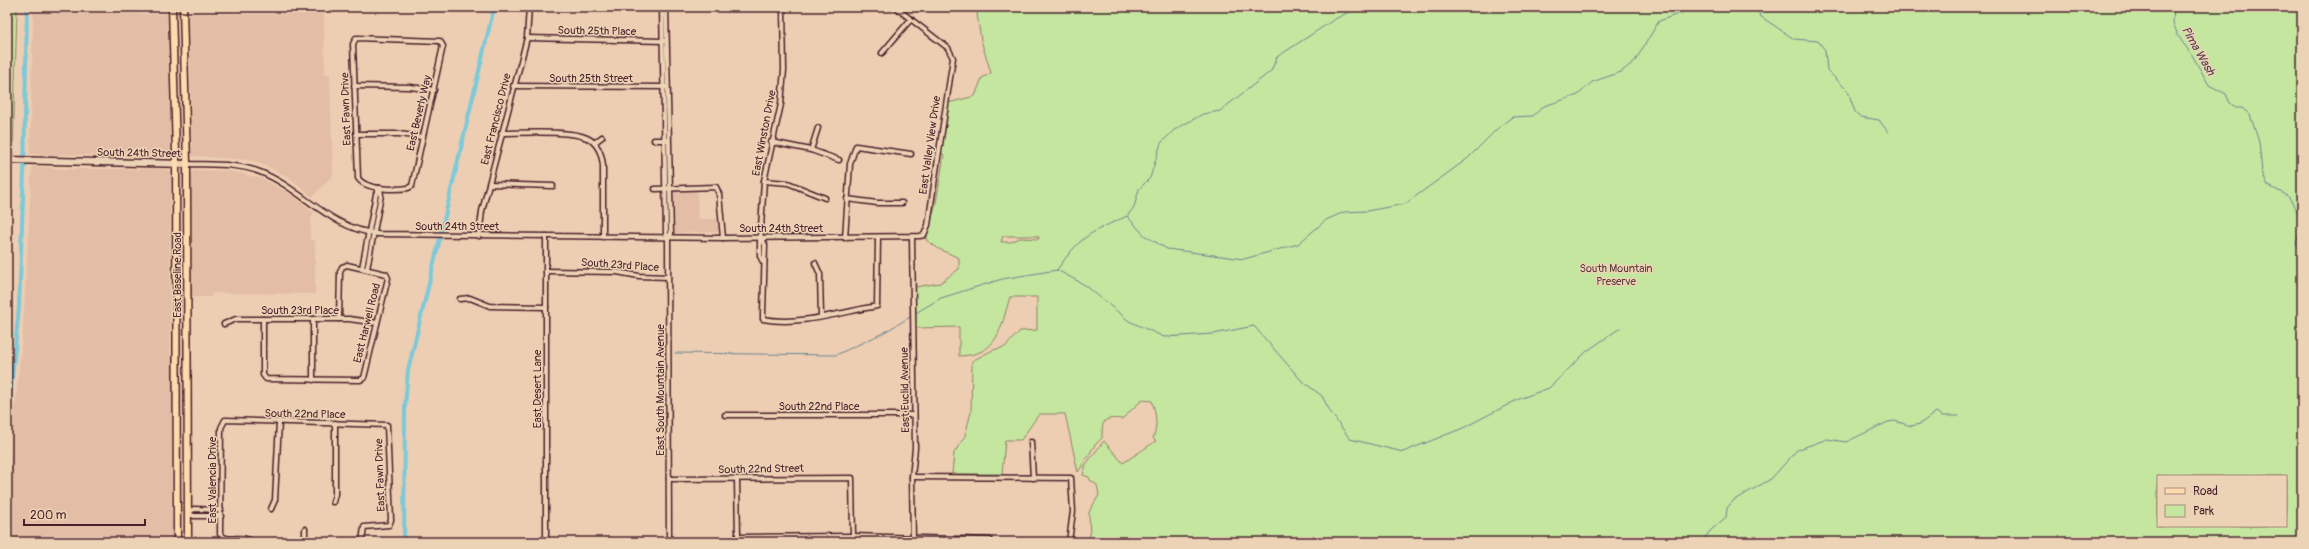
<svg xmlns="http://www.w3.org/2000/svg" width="2309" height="549" font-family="Pangolin,sans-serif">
<rect width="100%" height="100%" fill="#eeceb2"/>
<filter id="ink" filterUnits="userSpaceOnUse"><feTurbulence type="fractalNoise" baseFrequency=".025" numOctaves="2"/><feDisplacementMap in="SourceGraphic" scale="8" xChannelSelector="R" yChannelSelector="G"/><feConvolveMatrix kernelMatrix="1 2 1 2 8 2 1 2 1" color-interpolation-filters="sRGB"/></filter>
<g filter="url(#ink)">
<g fill="#e4bda6">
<polygon points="33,13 167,14 171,155 165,157 30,154"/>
<polygon points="187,14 324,14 325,74 330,74 333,175 312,197 289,177 261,164 249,160 192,156 190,49"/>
<polygon points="32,166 64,169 165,169 172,173 170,188 170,352 173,364 171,505 174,542 7,542 7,483 23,329"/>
<polygon points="194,170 230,171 261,178 291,194 314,213 311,219 310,240 315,240 315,294 212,293 211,297 190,297 191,175"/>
<polygon points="674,190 697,190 698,217 700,219 720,219 720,232 675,233"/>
</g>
<g fill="#c4e69f" stroke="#878265" fill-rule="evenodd">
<polygon points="7,7 17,7 13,153 7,153"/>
<path d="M 976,7 L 2302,7 L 2302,542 L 1075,542 L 1090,538 L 1089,512 L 1099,495 L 1097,485 L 1090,480 L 1089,477 L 1083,475 L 1086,464 L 1104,441 L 1123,463 L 1156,441 L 1153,438 C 1158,427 1156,413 1152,401 L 1142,400 L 1122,419 C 1103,417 1102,420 1102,438 L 1095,445 L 1078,472 L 1065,414 L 1039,414 L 1021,440 L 1005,440 L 1002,474 L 952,474 L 954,453 L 965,436 L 971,412 L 972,361 L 993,350 L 1005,347 L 1020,331 L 1037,330 L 1037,297 L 1010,297 C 1000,329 999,355 959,356 L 959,327 L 915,328 L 915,287 L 940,283 L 959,269 L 959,258 L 939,249 L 926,240 L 936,203 L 944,155 L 941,153 L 948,103 L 975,96 L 982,78 L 991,73 L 981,40 ZM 1003,236 L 1038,236 L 1039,239 L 1020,238 L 1011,242 L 1001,242 ZM 2158,476 L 2286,476 L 2286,526 L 2158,526 Z"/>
</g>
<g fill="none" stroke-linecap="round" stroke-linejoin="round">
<g stroke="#678594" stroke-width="1">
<polyline points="1757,7 1760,16 1794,39 1818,41 1825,50 1827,70 1848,91 1855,112 1861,117 1879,120 1888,132"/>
<polyline points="2174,7 2173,22 2178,36 2192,55 2209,85 2226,94 2230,103 2237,108 2242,108 2250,115 2259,142 2262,172 2267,185 2288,196 2298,213 2301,226 2296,244 2302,251"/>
<polyline points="1128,215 1134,207 1139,189 1150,178 1161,143 1174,130 1203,114 1220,111 1271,71 1277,57 1335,19 1359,7"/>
<path d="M 1057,270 C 1081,235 1090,233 1127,216 L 1144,235 L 1167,249 L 1244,259 L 1298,244 L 1326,220 L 1344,212 L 1367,211 L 1405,204 L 1467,159 L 1498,128 L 1512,117 L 1533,116 L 1544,106 L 1578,95 L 1592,82 L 1621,72 L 1635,61 L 1659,21 L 1697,7"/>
<polyline points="914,314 941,298 1002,279 1057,270 1085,285 1129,321 1164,337 1213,334 1254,326 1301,380 1322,396 1331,413 1350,439 1403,452 1463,428 1519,399 1549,388 1587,351 1620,328"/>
<polyline points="675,353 836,355 883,333 912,316"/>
<polyline points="1702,542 1710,531 1726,517 1727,508 1734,500 1771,479 1797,450 1827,439 1846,442 1888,422 1895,421 1911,426 1920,424 1936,412 1943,416 1959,416"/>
<polyline points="1890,542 1899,542"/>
</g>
<g stroke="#7bc9da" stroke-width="4">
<polyline points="441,233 494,7"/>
<polyline points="7,429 19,307 24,171 27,7"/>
<polyline points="404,542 405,406 408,370 440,238"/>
</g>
<g stroke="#4a1f2b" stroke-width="7">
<g id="street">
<polyline points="662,7 666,233 668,238 669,542"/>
<polyline points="666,7 671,234 668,238"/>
<path d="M 356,38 L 440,41 L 443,46 L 412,186 L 408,188 C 396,190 365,190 358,178 L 353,44 Z"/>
<polyline points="527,38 664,41"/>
<polyline points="882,53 911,19"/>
<polyline points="354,86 410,87 434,90"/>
<polyline points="513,86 666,87"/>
<path d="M 501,133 C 522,133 570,130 587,138 C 598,143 602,155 603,166 L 603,237"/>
<polyline points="356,134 399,134 422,137"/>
<polyline points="654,140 666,140"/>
<polyline points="771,142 811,150 839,160"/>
<polyline points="594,143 602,137"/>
<polyline points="811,150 818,128"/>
<path d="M 187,164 C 211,165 237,163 260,172 C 303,189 328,228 378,234 L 723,238 L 920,236 L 924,235 L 928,225 L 953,58 L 948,48 L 895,7"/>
<polyline points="764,181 788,183 825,198"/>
<polyline points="489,184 553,186"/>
<polyline points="655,189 716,187 719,194 723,238"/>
<polyline points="847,199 877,203 902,203"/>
<polyline points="479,236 482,211 527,38 529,7"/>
<polyline points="546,236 546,542"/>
<path d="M 762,238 L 765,245 L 763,313 L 763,319 C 800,326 842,312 877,306 L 878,238"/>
<polyline points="845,238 850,164 856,146 911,154"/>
<polyline points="912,238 915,448 912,477 913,542"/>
<polyline points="763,262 760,256 760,242 764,181 781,104 784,70 783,7"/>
<polyline points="815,263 820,274 821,316"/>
<polyline points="362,268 376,194 379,188"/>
<polyline points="367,269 381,195 380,188"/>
<polyline points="546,271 617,272 639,276 668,277"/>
<polyline points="460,299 470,298 490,306 546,307"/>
<polyline points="263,319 263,375 266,379 360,380 364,378 388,278 386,274 347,265 342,267 340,272 339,319"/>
<polyline points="313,319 313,380"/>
<polyline points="224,324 236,319 349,319 377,323"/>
<polyline points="725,415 914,415"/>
<polyline points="1031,442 1033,478"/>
<polyline points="912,477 1071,478 1073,511 1069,542"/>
<polyline points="669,479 852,478 853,536"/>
<polyline points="737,480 738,537 853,536 990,540"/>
<polyline points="333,502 335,494 335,423"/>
<polyline points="271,509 275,500 279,422"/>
<polyline points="221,516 194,516 188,513 194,509 221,510"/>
<polyline points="305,529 305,542"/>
<path d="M 251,542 C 244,533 227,544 220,534 L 221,428 L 225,420 L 387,425 L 391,520 L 389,525 L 364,527 L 362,542"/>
</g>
</g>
<g stroke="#4a1f2b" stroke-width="9">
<polyline id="secondary" points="7,160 187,164"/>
</g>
<g stroke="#4a1f2b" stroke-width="9">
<g id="primary">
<polyline points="172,7 176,154 177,542"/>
<polyline points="183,7 187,164 188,542"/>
</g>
</g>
<use href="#street" stroke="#edd3b5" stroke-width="4"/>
<use href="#secondary" stroke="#edd3b5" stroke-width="6"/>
<use href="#primary" stroke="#fedbac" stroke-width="6"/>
</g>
</g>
<g text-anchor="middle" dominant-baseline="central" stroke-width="3" stroke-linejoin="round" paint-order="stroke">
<g font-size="11" fill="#4a1f2b" stroke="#edd3b5">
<text transform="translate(597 31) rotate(1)">South 25th Place</text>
<text x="591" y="78">South 25th Street</text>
<text transform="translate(346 109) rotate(-92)">East Fawn Drive</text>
<text transform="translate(419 113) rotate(-77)">East Beverly Way</text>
<text transform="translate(496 119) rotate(-76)">East Francisco Drive</text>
<text transform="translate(764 133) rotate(-79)">East Winston Drive</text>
<text transform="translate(930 145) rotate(-82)">East Valley View Drive</text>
<text transform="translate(139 153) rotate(1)">South 24th Street</text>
<text x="457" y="226">South 24th Street</text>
<text x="781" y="228">South 24th Street</text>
<text transform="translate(620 265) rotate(4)">South 23rd Place</text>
<text transform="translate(177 275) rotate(-90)">East Baseline Road</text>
<text x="300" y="310">South 23rd Place</text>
<text transform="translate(367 323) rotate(-76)">East Harwell Road</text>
<text transform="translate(537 389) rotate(-90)">East Desert Lane</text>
<text transform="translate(660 390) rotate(-90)">East South Mountain Avenue</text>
<text transform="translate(905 390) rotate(-91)">East Euclid Avenue</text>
<text x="819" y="406">South 22nd Place</text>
<text transform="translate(305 414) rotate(1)">South 22nd Place</text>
<text transform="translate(761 469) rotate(-1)">South 22nd Street</text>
<text transform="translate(380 475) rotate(-92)">East Fawn Drive</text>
<text transform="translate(212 480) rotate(-90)">East Valencia Drive</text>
</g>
<g font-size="11" fill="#5c3d3c" stroke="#edd3b5">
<text x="1616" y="268">South Mountain<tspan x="1616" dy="13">Preserve</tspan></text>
</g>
<g font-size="12" font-style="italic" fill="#54414e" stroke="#edd3b5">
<text transform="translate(2198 51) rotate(60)">Pima Wash</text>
</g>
</g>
<rect width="2309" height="549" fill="none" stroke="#edd3b5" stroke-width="24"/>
<rect x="12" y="12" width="2285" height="525" fill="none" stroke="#4a1f2b" stroke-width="1.5" filter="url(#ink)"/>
<rect x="2157" y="475" width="130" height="52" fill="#edd3b5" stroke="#ac8b7e"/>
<rect x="2165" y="488" width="20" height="6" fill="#fedbac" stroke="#ac8b7e"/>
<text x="2193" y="495" font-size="12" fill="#4a1f2b">Road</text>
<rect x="2165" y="505" width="20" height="12" fill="#c4e69f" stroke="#ac8b7e"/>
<text x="2193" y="515" font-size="12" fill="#4a1f2b">Park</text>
<path d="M24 519v6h121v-6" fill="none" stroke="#4a1f2b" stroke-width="2"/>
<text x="30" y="519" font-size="12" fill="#4a1f2b" stroke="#edd3b5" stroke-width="3" paint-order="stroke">200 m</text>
</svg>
